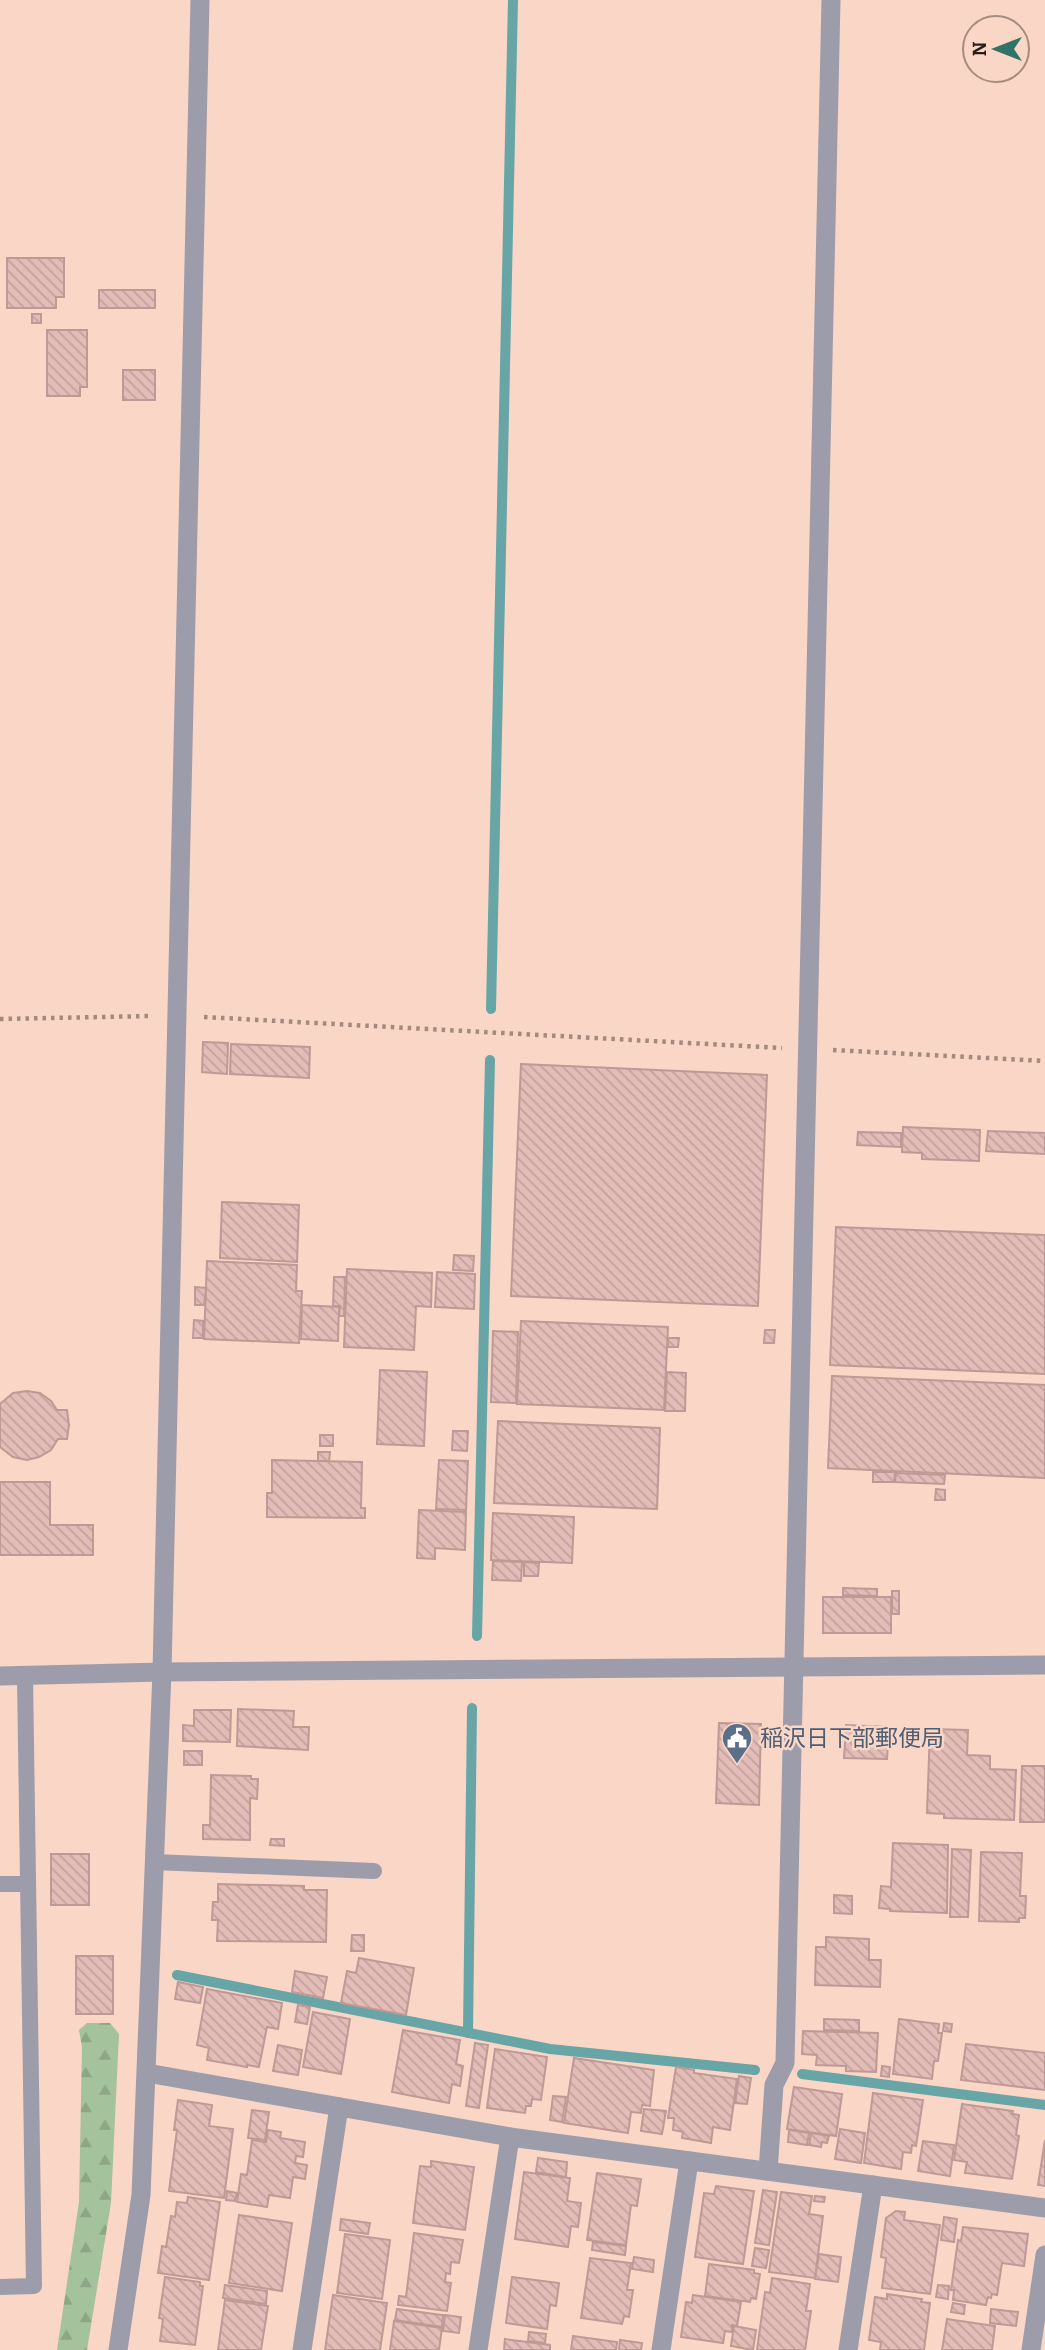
<svg xmlns="http://www.w3.org/2000/svg" width="1045" height="2350" font-family="Bitter,'Noto Sans JP',serif">
<defs>
<pattern id="forest-firs" width="22" height="20" patternUnits="userSpaceOnUse" patternTransform="scale(1.75)"><rect width="22" height="20" fill="#a4c29c"/><path d="M5 1l3.5 6h-7zM16 11l3.5 6h-7z" fill="#8da686"/></pattern>
<pattern id="building-back-hatch" width="6" height="6" patternUnits="userSpaceOnUse" patternTransform="scale(1.75)"><rect width="6" height="6" fill="#e3bcb7"/><path d="M-1 5l2 2M0 0l6 6M5-1l2 2" fill="none" stroke="#c3a19d"/></pattern>
</defs>
<rect width="100%" height="100%" fill="#f9d6c5"/>
<polygon fill="url(#forest-firs)" points="87,2023 110,2023 119,2034 111,2203 87,2350 57,2350 79,2202 82,2047 79,2030"/>
<g fill="none" stroke-linecap="round" stroke-linejoin="round">
<g stroke="#67a5a6" stroke-width="10">
<polyline points="491,1009 513,0"/>
<polyline points="477,1636 490,1060"/>
<polyline points="177,1975 550,2049 755,2070"/>
<polyline points="468,2033 472,1708"/>
<polyline points="802,2074 1045,2105"/>
</g>
</g>
<g fill="url(#building-back-hatch)" stroke="#bf9995" stroke-width="2">
<polygon points="7,258 64,258 64,297 56,297 56,308 7,308"/>
<rect x="99" y="290" width="56" height="18"/>
<rect x="32" y="314" width="9" height="9"/>
<polygon points="47,330 87,330 87,387 80,387 80,396 47,396"/>
<rect x="123" y="370" width="32" height="30"/>
<polygon points="203,1042 228,1043 227,1074 202,1072"/>
<polygon points="231,1044 310,1047 309,1078 230,1074"/>
<polygon points="521,1064 767,1075 758,1306 511,1296"/>
<polygon points="903,1127 980,1130 979,1161 922,1159 922,1153 902,1152"/>
<polygon points="988,1131 1045,1133 1045,1154 986,1151"/>
<polygon points="858,1132 901,1133 901,1147 857,1145"/>
<polygon points="222,1202 299,1205 297,1262 220,1258"/>
<polygon points="836,1227 1045,1235 1045,1374 830,1365"/>
<polygon points="454,1255 474,1256 473,1271 453,1270"/>
<polygon points="207,1261 297,1265 296,1291 302,1291 299,1343 204,1339"/>
<polygon points="347,1269 432,1273 431,1307 416,1306 414,1350 344,1347"/>
<polygon points="437,1272 475,1274 474,1309 435,1307"/>
<polygon points="334,1277 345,1277 344,1316 339,1316 340,1306 333,1306"/>
<polygon points="195,1287 206,1288 204,1305 195,1305"/>
<polygon points="302,1305 339,1307 338,1341 301,1339"/>
<polygon points="194,1320 203,1321 203,1338 193,1338"/>
<polygon points="521,1321 668,1327 664,1410 517,1404"/>
<polygon points="765,1330 775,1330 774,1343 764,1343"/>
<polygon points="493,1331 518,1332 516,1403 491,1402"/>
<polygon points="668,1338 679,1338 678,1347 668,1347"/>
<polygon points="380,1370 427,1372 424,1446 377,1444"/>
<polygon points="667,1372 686,1373 685,1411 665,1411"/>
<polygon points="832,1376 1045,1385 1045,1478 828,1468"/>
<polygon points="27,1391 40,1393 51,1401 57,1410 67,1410 69,1425 67,1439 58,1439 51,1450 39,1457 27,1460 13,1457 0,1447 0,1404 13,1393"/>
<polygon points="498,1421 660,1428 657,1509 494,1503"/>
<polygon points="453,1431 468,1431 467,1451 452,1450"/>
<rect x="320" y="1435" width="13" height="11"/>
<polygon points="318,1452 330,1452 329,1461 318,1461"/>
<polygon points="272,1460 362,1462 361,1508 365,1508 365,1518 267,1517 267,1493 272,1493"/>
<polygon points="439,1460 468,1461 466,1510 436,1509"/>
<polygon points="873,1472 895,1472 894,1482 873,1482"/>
<polygon points="896,1473 945,1475 944,1484 895,1482"/>
<polygon points="0,1482 50,1482 50,1525 93,1525 93,1555 0,1555"/>
<polygon points="936,1489 945,1490 945,1500 935,1500"/>
<polygon points="419,1510 466,1512 465,1550 435,1548 435,1559 417,1558"/>
<polygon points="493,1513 574,1517 572,1563 491,1560"/>
<polygon points="493,1561 522,1562 521,1581 492,1580"/>
<polygon points="524,1562 539,1563 538,1576 524,1576"/>
<polygon points="843,1588 877,1589 877,1596 843,1595"/>
<rect x="892" y="1591" width="7" height="23"/>
<rect x="823" y="1597" width="68" height="36"/>
<polygon points="238,1709 294,1711 293,1727 309,1727 308,1750 237,1746"/>
<polygon points="194,1710 231,1710 230,1742 183,1741 183,1725 194,1726"/>
<polygon points="719,1723 761,1724 759,1805 716,1803"/>
<polygon points="846,1725 889,1727 887,1759 844,1758"/>
<polygon points="930,1729 968,1730 967,1755 990,1756 990,1769 1016,1770 1014,1820 944,1818 944,1814 927,1813"/>
<rect x="184" y="1751" width="18" height="14"/>
<polygon points="1022,1766 1045,1766 1045,1822 1020,1822"/>
<polygon points="211,1775 251,1776 251,1779 258,1779 257,1799 250,1798 250,1840 203,1839 203,1825 210,1825"/>
<polygon points="271,1839 284,1839 284,1846 270,1845"/>
<polygon points="893,1843 948,1845 947,1913 890,1911 890,1909 879,1908 881,1886 891,1887"/>
<polygon points="952,1849 971,1850 968,1917 950,1917"/>
<polygon points="981,1852 1022,1853 1020,1896 1026,1896 1025,1918 1019,1918 1019,1922 979,1921"/>
<rect x="51" y="1854" width="38" height="51"/>
<polygon points="218,1884 304,1886 304,1890 327,1890 326,1942 217,1941 218,1920 212,1920 213,1902 218,1902"/>
<polygon points="834,1895 852,1896 852,1914 834,1913"/>
<polygon points="352,1935 364,1935 364,1951 351,1951"/>
<polygon points="826,1937 869,1939 869,1960 881,1960 880,1987 815,1985 816,1947 826,1947"/>
<rect x="76" y="1956" width="37" height="58"/>
<polygon points="359,1958 414,1968 406,2015 341,2003 347,1971 356,1973"/>
<polygon points="295,1971 327,1977 323,1998 292,1992"/>
<polygon points="178,1982 203,1987 200,2003 175,1999"/>
<polygon points="207,1989 282,2003 278,2029 267,2027 259,2067 247,2065 247,2067 207,2060 209,2048 197,2045"/>
<polygon points="298,2005 310,2007 307,2024 295,2022"/>
<polygon points="313,2012 350,2019 341,2074 303,2067"/>
<polygon points="824,2019 859,2020 859,2031 824,2030"/>
<polygon points="899,2019 939,2024 938,2033 942,2033 938,2061 934,2061 932,2079 893,2074"/>
<polygon points="944,2023 952,2024 951,2032 943,2031"/>
<polygon points="403,2030 460,2040 456,2064 463,2066 460,2086 452,2084 449,2103 392,2092"/>
<polygon points="803,2031 878,2033 876,2072 846,2071 846,2066 816,2065 817,2055 802,2054"/>
<polygon points="475,2043 488,2045 479,2108 466,2106"/>
<polygon points="966,2044 1045,2053 1045,2090 961,2080"/>
<polygon points="278,2045 302,2050 298,2075 273,2071"/>
<polygon points="495,2049 547,2057 541,2100 532,2099 531,2106 526,2106 525,2113 487,2108"/>
<polygon points="574,2058 654,2070 650,2106 642,2105 641,2113 631,2112 628,2133 564,2123"/>
<polygon points="882,2066 890,2067 889,2077 881,2076"/>
<polygon points="676,2067 694,2070 694,2073 737,2079 730,2130 713,2127 711,2143 682,2138 683,2132 673,2130 674,2118 668,2118"/>
<polygon points="739,2076 751,2078 747,2104 735,2103"/>
<polygon points="794,2087 842,2094 836,2136 787,2129"/>
<polygon points="873,2093 923,2100 916,2146 912,2145 911,2153 903,2152 901,2169 864,2163"/>
<polygon points="553,2096 566,2097 562,2122 550,2120"/>
<polygon points="178,2100 212,2105 209,2126 233,2129 224,2198 169,2191 177,2130 174,2130"/>
<polygon points="962,2104 1013,2111 1012,2114 1019,2115 1016,2135 1019,2136 1012,2179 965,2173 967,2162 954,2160"/>
<polygon points="644,2109 666,2111 662,2134 641,2131"/>
<polygon points="252,2110 269,2112 265,2140 248,2138"/>
<polygon points="840,2129 865,2133 861,2163 835,2159"/>
<polygon points="268,2130 281,2132 280,2138 305,2142 303,2157 296,2156 295,2163 307,2165 305,2179 293,2177 290,2198 269,2195 267,2207 237,2202 241,2174 247,2175 252,2140 266,2142"/>
<polygon points="789,2130 809,2133 807,2145 788,2142"/>
<polygon points="811,2133 829,2136 827,2143 822,2142 821,2147 809,2145"/>
<polygon points="1045,2140 1045,2186 1038,2185"/>
<polygon points="923,2141 954,2145 950,2176 918,2171"/>
<polygon points="538,2158 567,2162 566,2177 536,2172"/>
<polygon points="431,2161 474,2167 465,2230 413,2223 420,2166 431,2167"/>
<polygon points="524,2172 570,2178 567,2201 581,2203 578,2227 571,2226 568,2247 515,2239"/>
<polygon points="597,2173 641,2179 637,2206 631,2205 626,2245 587,2240"/>
<polygon points="716,2186 754,2191 743,2264 695,2257 704,2193 714,2194"/>
<polygon points="763,2190 777,2192 769,2245 755,2243"/>
<polygon points="227,2191 237,2193 235,2201 226,2200"/>
<polygon points="781,2192 812,2196 809,2214 823,2216 815,2278 769,2272"/>
<polygon points="815,2196 825,2197 824,2202 814,2201"/>
<polygon points="188,2197 220,2202 209,2280 158,2273 162,2246 166,2247 171,2216 175,2217 177,2202 187,2203"/>
<polygon points="896,2211 905,2212 904,2220 940,2225 930,2294 882,2288 886,2258 881,2257 886,2218"/>
<polygon points="239,2215 292,2223 282,2291 229,2283"/>
<polygon points="944,2217 957,2219 954,2242 941,2240"/>
<polygon points="341,2219 370,2223 368,2234 340,2230"/>
<polygon points="963,2227 1028,2234 1024,2266 1002,2263 997,2295 992,2294 991,2298 988,2297 986,2305 953,2300 954,2290 951,2290 958,2240 961,2241"/>
<polygon points="414,2233 463,2240 459,2263 451,2262 450,2274 446,2273 445,2282 451,2283 447,2311 398,2305 399,2296 406,2297"/>
<polygon points="345,2234 390,2240 382,2299 337,2293"/>
<polygon points="593,2242 626,2246 625,2255 592,2250"/>
<polygon points="755,2248 769,2250 766,2268 752,2266"/>
<polygon points="819,2254 841,2257 838,2282 815,2279"/>
<polygon points="634,2257 654,2260 653,2272 632,2269"/>
<polygon points="590,2258 631,2263 627,2290 633,2290 629,2317 624,2316 622,2324 581,2318"/>
<polygon points="709,2264 754,2270 754,2273 760,2274 756,2299 751,2298 750,2302 705,2296"/>
<polygon points="165,2277 200,2282 200,2286 203,2286 195,2345 160,2341 163,2319 159,2318"/>
<polygon points="512,2277 559,2283 556,2306 550,2305 547,2329 506,2323"/>
<polygon points="772,2278 810,2284 806,2311 811,2311 805,2350 757,2350 765,2292 770,2293"/>
<polygon points="225,2285 267,2291 266,2304 223,2298"/>
<polygon points="938,2285 949,2286 948,2299 936,2297"/>
<polygon points="887,2294 922,2299 921,2302 930,2303 924,2350 880,2350 881,2342 869,2340 875,2297 887,2299"/>
<polygon points="333,2295 387,2303 380,2350 325,2350"/>
<polygon points="693,2295 741,2302 737,2326 732,2325 732,2332 725,2331 723,2343 681,2337 686,2302 692,2303"/>
<polygon points="225,2300 268,2306 261,2350 218,2350"/>
<polygon points="953,2303 965,2305 964,2314 951,2312"/>
<polygon points="397,2309 443,2315 442,2327 395,2320"/>
<polygon points="991,2309 1018,2312 1016,2326 990,2323"/>
<polygon points="445,2315 461,2317 459,2333 443,2331"/>
<polygon points="947,2319 995,2326 992,2350 942,2350"/>
<polygon points="394,2321 442,2328 439,2350 390,2350"/>
<polygon points="734,2326 756,2330 753,2350 731,2346"/>
<polygon points="529,2332 546,2334 545,2343 528,2341"/>
<polygon points="573,2336 617,2342 616,2350 571,2350"/>
<polygon points="505,2339 550,2345 550,2350 504,2350"/>
<polygon points="620,2340 642,2343 641,2350 619,2350"/>
</g>
<g fill="none" stroke-linecap="round" stroke-linejoin="round">
<g stroke="#a48a7e" stroke-width="4.5" stroke-dasharray="3.5 5" stroke-linecap="butt">
<polyline points="204,1017 782,1048"/>
<polyline points="0,1019 150,1016"/>
<polyline points="833,1050 1045,1061"/>
</g>
<g stroke="#9c9caa" stroke-width="16">
<polyline points="154,1862 374,1871"/>
<polyline points="0,1884 28,1884"/>
<polyline points="0,2287 34,2286 25,1676"/>
</g>
<g stroke="#9c9caa" stroke-width="19">
<polyline points="147,2073 510,2137 1045,2208"/>
<polyline points="768,2171 774,2085 785,2063 831,0"/>
<polyline points="302,2350 339,2107"/>
<polyline points="478,2350 510,2137"/>
<polyline points="661,2350 689,2161"/>
<polyline points="848,2350 873,2185"/>
<polyline points="1031,2350 1045,2255"/>
</g>
<g stroke="#9c9caa" stroke-width="19">
<polyline points="0,1676 162,1672 1045,1665"/>
<polyline points="118,2350 141,2195 162,1672 200,0"/>
</g>
</g>
<defs>
<g id="civic-pin" transform="scale(1.575)"><path d="M0 17L-7.5 6A9.5 9.5 0 1 1 7.5 6Z" fill="#5c6f8a" stroke="#f9d6c5"/><path d="M-.6-6.5H3V-4.5H.6V-3L4-1V1h2V6H-6V1h2V-1L-.6-3ZM-1.2 2.5V6h2.4V2.5Z" fill="#fff"/></g>
</defs>
<g fill-rule="evenodd">
<use href="#civic-pin" x="737" y="1738"/>
</g>
<g text-anchor="middle" dominant-baseline="central" stroke-width="5" stroke-linejoin="round" paint-order="stroke">
<g font-size="23" fill="#4e5e75" stroke="#f9d6c5" text-anchor="start">
<text x="760" y="1738">稲沢日下部郵便局</text>
</g>
</g>
<g transform="translate(996 49) rotate(270)"><circle r="33" fill="#f9d6c5" stroke="#a68c7f" stroke-width="2"/>
<path d="M0-5L12 26L0 18L-12 26Z" fill="#307467"/>
<text y="-10" font-size="19" font-weight="bold" text-anchor="middle" fill="#2a1d17">N</text>
</g>
</svg>
